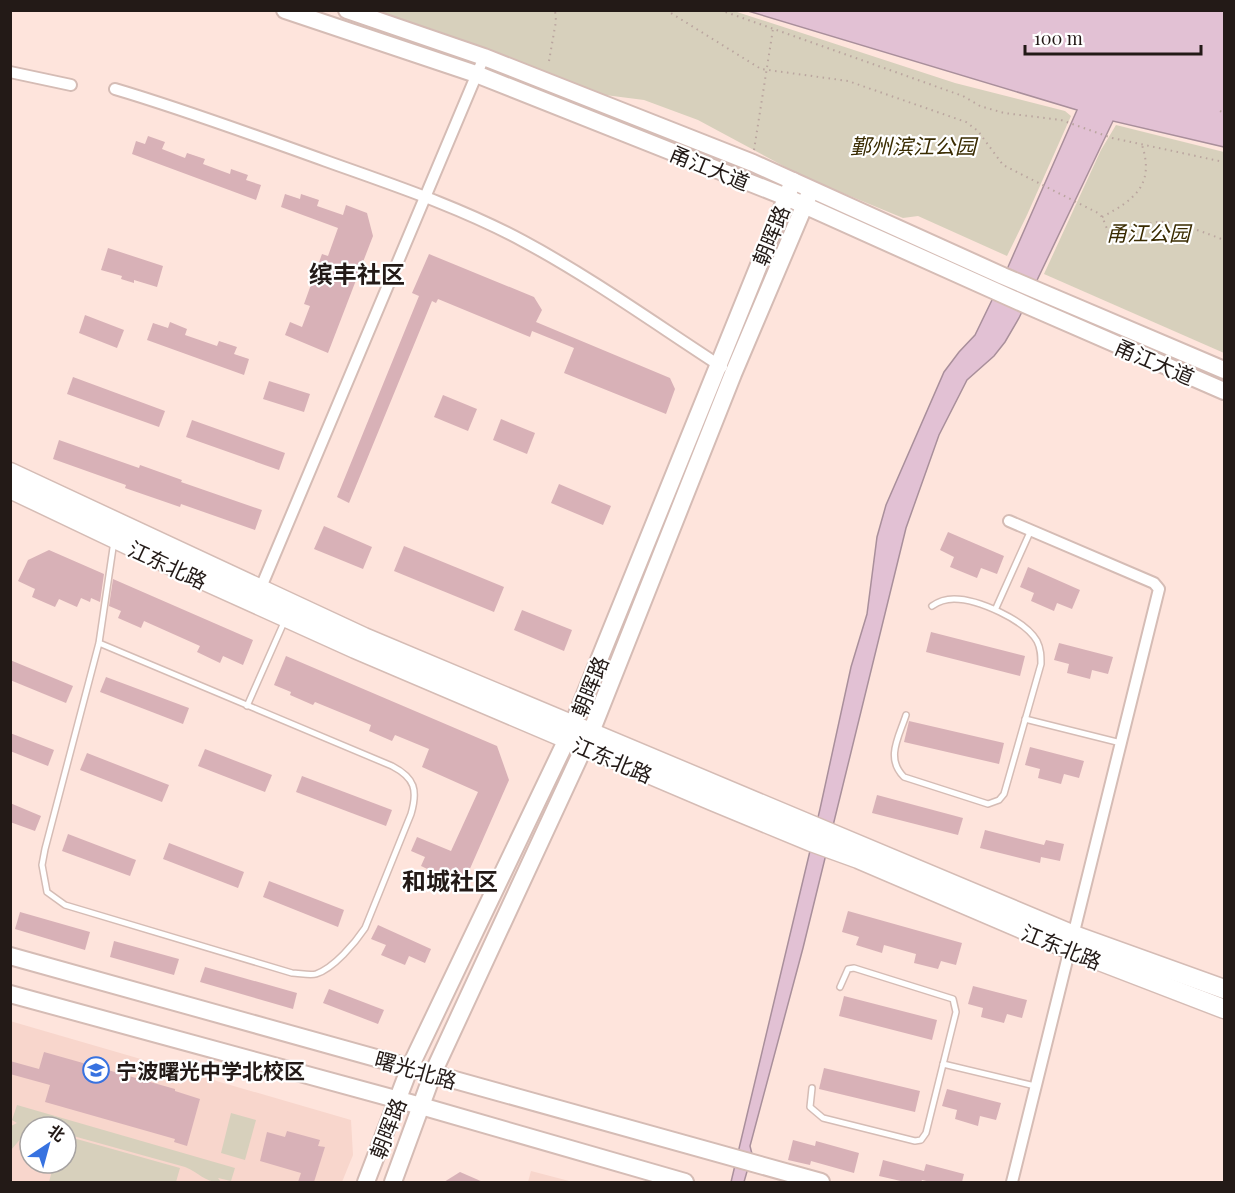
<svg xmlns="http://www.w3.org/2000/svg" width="1235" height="1193" font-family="'Playfair Display','Noto Sans SC',serif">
<rect width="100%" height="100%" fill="#fee4dc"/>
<g fill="#f8d6cc" fill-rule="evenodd">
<path d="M 10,1021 L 351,1120 L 353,1155 L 342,1182 L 11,1182 ZM 30,1127 L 66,1127 L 66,1163 L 30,1163 Z"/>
<polygon points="531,1171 573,1182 528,1182"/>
</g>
<g fill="#d7d0bc">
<polygon points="367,11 734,11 955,83 1065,111 1071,116 1027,215 1007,256 918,216 903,218 804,177 698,120 644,100 605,95"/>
<polygon points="1116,125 1224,152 1224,353 1044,274 1101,150"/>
<path d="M 17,1105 L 235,1168 L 231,1181 L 218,1178 L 221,1182 C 205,1183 200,1173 185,1167 L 66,1134 L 66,1127 L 30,1127 L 30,1133 L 23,1136 L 11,1150 L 11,1126 L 17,1123 L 12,1120 Z"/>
<polygon points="231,1113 256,1120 245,1160 221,1153"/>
<polygon points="66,1136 180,1168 176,1182 49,1182 54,1163 66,1163"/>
</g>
<polygon fill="#e2c1d4" stroke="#a98f9b" stroke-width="1.5" points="748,11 1224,11 1224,147 1113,121 1019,318 1005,342 994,356 967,380 939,435 906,528 803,948 750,1146 752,1154 744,1182 731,1182 820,809 851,667 867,614 877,537 886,505 944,372 959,352 975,335 1008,267 1077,110"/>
<g fill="#d8b1b7">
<polygon points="148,136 165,142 162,149 185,158 187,153 205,159 203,164 230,174 231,169 248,175 246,180 261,185 256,200 132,154 136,141 145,144"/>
<polygon points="285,194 300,199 301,194 319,200 317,206 343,215 346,205 367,213 373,236 328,353 285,335 290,322 302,327 310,306 304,304 322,254 328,256 338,228 281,207"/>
<polygon points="108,248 163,266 157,287 134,280 134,283 121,279 122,276 101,270"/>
<polygon points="429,254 534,297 542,310 536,322 670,378 675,389 666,414 564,373 574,348 532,331 530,337 438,299 436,303 432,301 349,503 337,497 419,296 412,293"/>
<polygon points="85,315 124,330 117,348 79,333"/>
<polygon points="170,322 187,329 185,335 217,346 219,341 237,347 234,354 249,359 244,375 147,340 153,323 168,328"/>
<polygon points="73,377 165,411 159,427 67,394"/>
<polygon points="269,381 310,394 304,412 263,399"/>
<polygon points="443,395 477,409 468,431 434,417"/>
<polygon points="501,419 535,433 527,454 493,440"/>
<polygon points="192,420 285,453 279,470 186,437"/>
<polygon points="59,440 139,468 140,465 182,480 181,482 262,510 255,530 181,504 180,507 125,488 126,485 53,459"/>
<polygon points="559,484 611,506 603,525 551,503"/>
<polygon points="324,526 372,547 363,569 314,549"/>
<polygon points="948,532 1004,556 997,574 981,568 977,578 950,567 954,557 940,550"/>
<polygon points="404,546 504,587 494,612 394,571"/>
<polygon points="49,550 104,574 100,602 91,598 90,602 81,598 77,607 59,599 55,607 32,597 35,589 18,581 28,560"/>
<polygon points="1028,567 1080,590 1072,609 1057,603 1054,611 1031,601 1034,593 1020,587"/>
<polygon points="113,579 253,640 243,665 223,656 220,663 197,652 200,646 144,621 141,628 118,618 121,611 109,606"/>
<polygon points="522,610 572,630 564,651 514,630"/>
<polygon points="931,632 1025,656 1020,676 926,652"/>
<polygon points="1059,643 1113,657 1108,674 1092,670 1090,679 1067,673 1069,664 1054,660"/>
<polygon points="286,656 497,746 509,780 465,880 446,872 444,877 421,866 425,857 411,851 417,837 451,851 478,792 422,767 429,749 395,735 392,741 369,731 371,725 315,702 313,705 290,695 291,692 274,685"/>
<polygon points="10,660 73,686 66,703 10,680"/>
<polygon points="106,677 189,708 183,724 100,692"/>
<polygon points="909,721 1004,743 999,764 904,742"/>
<polygon points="10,733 54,750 48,766 10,751"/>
<polygon points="1030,747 1084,761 1079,778 1064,774 1061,784 1038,778 1040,769 1025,765"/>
<polygon points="205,749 272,775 265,792 198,766"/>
<polygon points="87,753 169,785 162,802 80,770"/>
<polygon points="302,776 392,810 386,826 296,792"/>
<polygon points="877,795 963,818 958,835 872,813"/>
<polygon points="10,803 41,816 35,831 10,822"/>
<polygon points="985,830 1044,845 1046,840 1064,844 1060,861 1041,857 1040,863 980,848"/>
<polygon points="68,834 136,860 130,876 62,851"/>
<polygon points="169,843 244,872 238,888 163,859"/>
<polygon points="269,881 344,910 338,927 263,897"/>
<polygon points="848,911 962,943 956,965 941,961 938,969 914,963 916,954 884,945 882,953 856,945 859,937 842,932"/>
<polygon points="20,912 90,932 85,950 15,929"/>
<polygon points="378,925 431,949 425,963 409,956 405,965 381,955 386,945 371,939"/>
<polygon points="114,941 179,959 174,975 110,957"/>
<polygon points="205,967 297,993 293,1009 200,982"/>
<polygon points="973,986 1027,1000 1022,1018 1007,1014 1004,1023 981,1017 983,1008 968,1004"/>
<polygon points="329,989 384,1010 378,1024 323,1003"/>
<polygon points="844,996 937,1020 932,1040 839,1016"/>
<polygon points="44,1052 175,1089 175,1091 200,1099 187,1146 174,1142 175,1139 45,1102 50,1085 10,1074 10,1061 39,1069"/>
<polygon points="824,1068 920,1091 915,1112 819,1089"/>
<polygon points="947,1089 1001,1103 996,1120 980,1116 978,1126 955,1119 957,1110 942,1106"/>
<polygon points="287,1131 320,1140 318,1146 325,1147 314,1182 298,1182 301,1173 260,1161 267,1132 285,1137"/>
<polygon points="793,1140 815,1146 816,1141 859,1153 854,1173 811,1161 810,1165 788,1160"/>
<polygon points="883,1160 924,1171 926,1164 964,1174 962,1182 931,1182 922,1180 921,1182 905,1182 879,1176"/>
<polygon points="460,1172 483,1182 444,1182"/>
</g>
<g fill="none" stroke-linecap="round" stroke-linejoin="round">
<g stroke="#d5bcb5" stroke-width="8">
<g id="service">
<polyline points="996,608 1031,530"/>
<path d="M 99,643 L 392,766 C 415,778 418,790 411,814 L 365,928 C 355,943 334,968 316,974 C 310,976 299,973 292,973 L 65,905 L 47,892 L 42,865 L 45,849 L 99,643 L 114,541"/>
<polyline points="247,706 285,620"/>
<path d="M 906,715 C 899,737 885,758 904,777 L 988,804 L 999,800 L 1004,794 L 1041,664 C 1041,656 1041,649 1037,641 C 1025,620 978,599 954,599 C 946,599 939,601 932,606"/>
<polyline points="1025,719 1121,743"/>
<polyline points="943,1064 1035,1086"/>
<polyline points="812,1088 810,1107 823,1118 915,1141 921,1140 926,1133 956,1012 953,999 854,968 848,969 840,987"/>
</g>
</g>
<g stroke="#d5bcb5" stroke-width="14">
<g id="minor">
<polyline points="10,72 71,85"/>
<path d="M 115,89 C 186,110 256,136 326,161 C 393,185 460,207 523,241 C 592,278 657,325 722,367"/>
<polyline points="1009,521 1154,583 1159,589 1012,1182"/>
<polyline points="259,592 484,57"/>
</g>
</g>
<g stroke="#d5bcb5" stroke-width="20">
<g id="secondary">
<polyline points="285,10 476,74 786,197 1031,307 1224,391"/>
<polyline points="347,10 484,57 753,163 1003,276 1224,370"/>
<polyline points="10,956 821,1182"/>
<polyline points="10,994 421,1106 685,1182"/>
<polyline points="366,1182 410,1067 567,739 793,181"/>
<polyline points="393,1182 433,1073 591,732 733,374 811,190"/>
</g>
</g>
<g stroke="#d5bcb5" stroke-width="21">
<g id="primary">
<polyline points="10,472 364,637 1074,935 1224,989"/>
<polyline points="10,489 176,568 355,649 712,801 811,842 858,859 1068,949 1224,1009"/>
</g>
</g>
<g stroke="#baa59f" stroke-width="2" stroke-dasharray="1.5 4.5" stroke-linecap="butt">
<path d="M 666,10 L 761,69 L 848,81 L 966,122 L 978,131 L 1003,165 L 1100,214 C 1110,229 1103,235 1124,239 C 1134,234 1145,223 1157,222 C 1173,220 1209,234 1224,240"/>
<polyline points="720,10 963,96 980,106 1004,113 1061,120 1112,138 1224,162"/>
<polyline points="549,61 556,21 555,10"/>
<polyline points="1220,111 1224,113"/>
<polyline points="754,150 773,29"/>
<polyline points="1224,160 1224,159"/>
<path d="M 1102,217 C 1134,200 1155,185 1142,145"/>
</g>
<use href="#service" stroke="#fff" stroke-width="5"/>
<use href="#minor" stroke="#fff" stroke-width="10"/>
<use href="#secondary" stroke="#fff" stroke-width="16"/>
<use href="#primary" stroke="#fff" stroke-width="18"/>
</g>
<defs>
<g id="school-ring" transform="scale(1.35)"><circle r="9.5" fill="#fff" stroke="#3772e0" stroke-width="1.5"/><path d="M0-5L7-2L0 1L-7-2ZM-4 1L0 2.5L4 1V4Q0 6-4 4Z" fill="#3772e0"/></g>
</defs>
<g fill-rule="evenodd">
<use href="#school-ring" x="96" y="1070"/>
</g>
<g text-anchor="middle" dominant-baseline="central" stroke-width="4.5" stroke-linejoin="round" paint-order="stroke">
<g font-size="21" font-style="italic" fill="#392b01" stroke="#fff">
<text x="913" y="145">鄞州滨江公园</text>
<text x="1148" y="232">甬江公园</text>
</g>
<g font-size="21" fill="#231a17" stroke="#fff">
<text transform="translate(710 167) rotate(22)">甬江大道</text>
<text transform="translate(770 235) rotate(-68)">朝晖路</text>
<text transform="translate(1155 361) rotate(23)">甬江大道</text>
<text transform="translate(168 564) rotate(25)">江东北路</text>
<text transform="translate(589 686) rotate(-68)">朝晖路</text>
<text transform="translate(613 759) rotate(23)">江东北路</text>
<text transform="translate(1062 946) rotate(22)">江东北路</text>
<text transform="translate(416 1069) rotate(16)">曙光北路</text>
<text transform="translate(387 1128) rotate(-69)">朝晖路</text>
</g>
<g font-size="21" font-weight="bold" fill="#231a17" stroke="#fff" text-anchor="start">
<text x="116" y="1070">宁波曙光中学北校区</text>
</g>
<g font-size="24" font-weight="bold" fill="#231a17" stroke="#fff">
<text x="357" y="273">缤丰社区</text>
<text x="450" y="880">和城社区</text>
</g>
</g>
<rect width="1235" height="1193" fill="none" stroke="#231a17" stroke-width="24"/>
<g transform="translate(48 1145) rotate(36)"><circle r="28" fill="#ffffff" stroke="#a7a3a2" stroke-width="1.5"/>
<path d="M0-4.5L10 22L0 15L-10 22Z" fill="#3772e0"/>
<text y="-9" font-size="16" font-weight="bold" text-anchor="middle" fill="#231a17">北</text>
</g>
<path d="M1025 45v9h176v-9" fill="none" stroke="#231a17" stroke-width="3"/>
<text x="1034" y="45" font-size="18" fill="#231a17" stroke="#ffffff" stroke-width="4.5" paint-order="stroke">100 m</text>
</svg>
